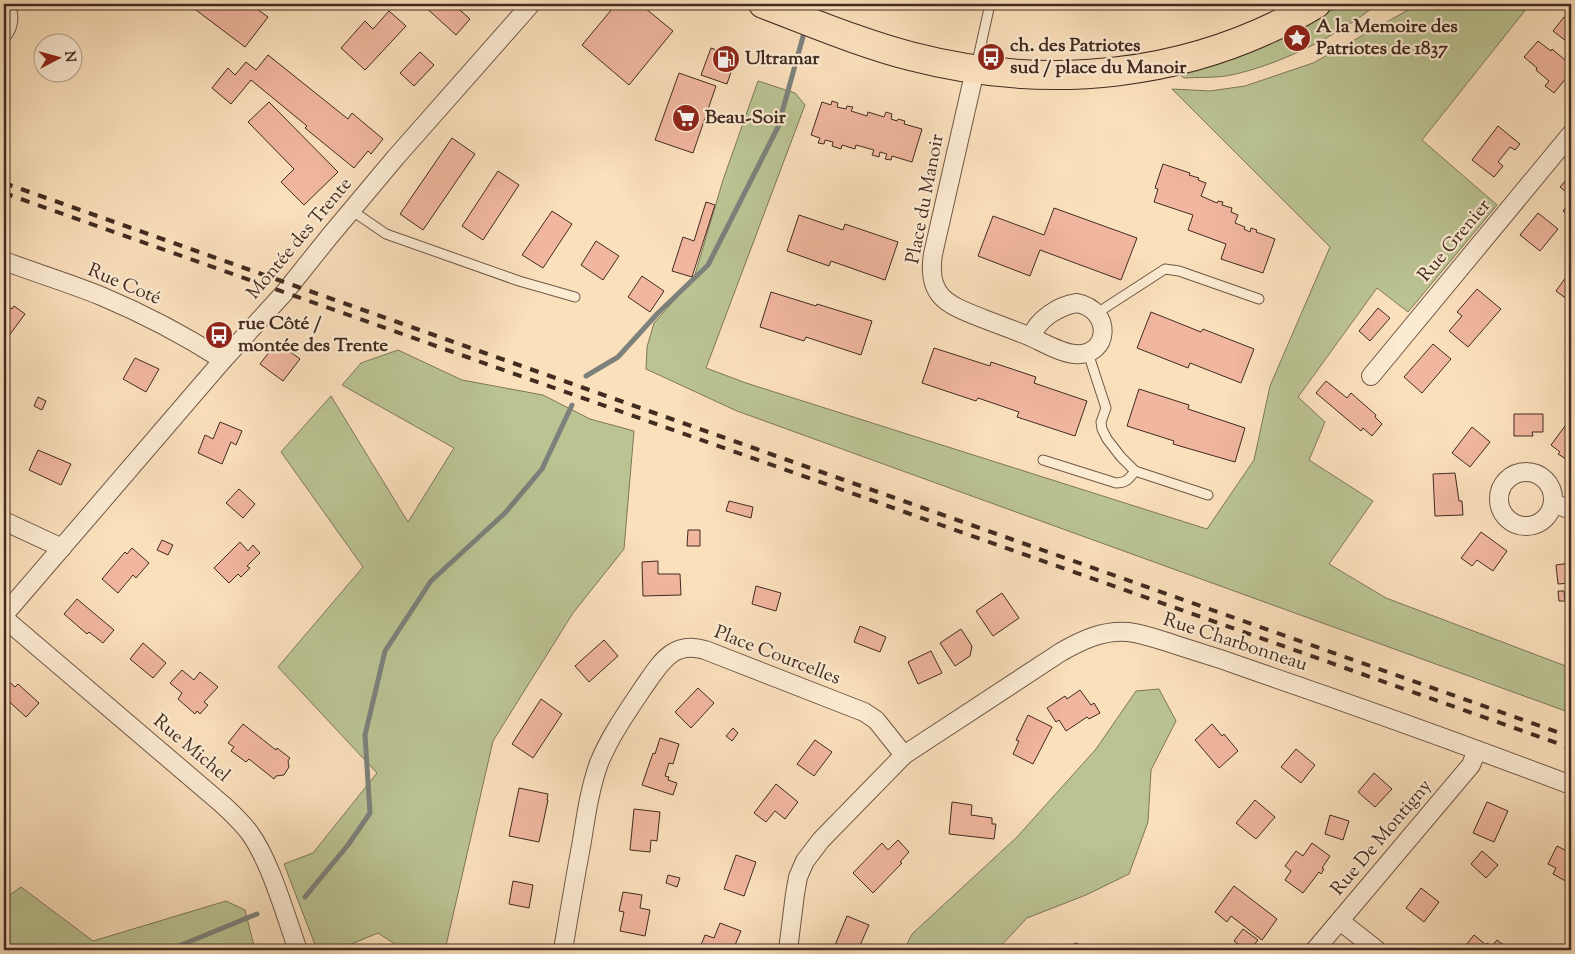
<svg xmlns="http://www.w3.org/2000/svg" width="1575" height="954" font-family="'Sorts Mill Goudy',serif">
<rect width="100%" height="100%" fill="#fbe0bc"/>
<filter id="stains"><feTurbulence type="fractalNoise" baseFrequency=".004" numOctaves="4"/><feColorMatrix values="0 0 0 0 .2 0 0 0 0 .09 0 0 0 0 .02 0 0 0 .5 -.17"/></filter>
<radialGradient id="worn" r=".72"><stop offset=".6" stop-color="#630" stop-opacity="0"/><stop offset="1" stop-color="#630" stop-opacity=".3"/></radialGradient>
<g fill="#bbc393" stroke="#7e775a">
<path d="M 1342,4 L 1377,4 C 1339,36 1275,67 1226,76 C 1213,78 1198,77 1184,78 L 1179,74 L 1217,63 L 1316,20 Z"/>
<polygon points="1419,4 1525,4 1527,8 1422,140 1497,205 1408,312 1377,288 1298,397 1325,422 1309,460 1373,501 1329,564 1386,598 1571,668 1571,713 737,411 646,369 647,347 654,323 694,278 723,180 758,81 795,93 805,105 706,368 746,383 1207,529 1254,460 1270,386 1330,247 1172,89 1210,91 1245,86 1313,63"/>
<polygon points="398,350 462,380 543,395 590,419 634,431 624,549 573,613 493,741 445,950 400,950 398,946 378,933 337,950 317,950 284,864 313,853 377,773 278,667 363,567 281,452 331,396 408,522 454,448 342,385 361,363"/>
<polygon points="1159,689 1176,721 1151,770 1148,822 1129,874 1086,895 1027,918 997,950 904,950 912,934 1017,837 1096,749 1136,691"/>
<polygon points="21,887 93,941 226,901 245,910 255,950 4,950 4,899"/>
</g>
<g fill="none" stroke-linecap="round" stroke-linejoin="round">
<g stroke="#7c817c" stroke-width="5">
<polyline points="812,5 812,4"/>
<polyline points="586,376 618,357 658,313 708,265 778,127 804,33"/>
<polyline points="305,897 348,845 370,813 365,735 385,651 431,581 505,513 542,469 572,405"/>
<polyline points="169,950 257,914"/>
</g>
</g>
<g fill="#f0b69e" stroke="#422b20">
<polygon points="188,4 250,4 268,17 245,47"/>
<polygon points="422,4 453,4 470,19 456,35"/>
<polygon points="605,4 640,4 673,31 629,85 582,45 612,9"/>
<polygon points="389,11 406,26 365,70 341,48 365,21 373,29"/>
<polygon points="1564,17 1571,23 1571,34 1566,41 1553,31"/>
<polygon points="1538,41 1551,51 1552,49 1571,65 1571,72 1554,93 1545,86 1549,81 1536,70 1537,68 1524,57"/>
<polygon points="711,48 736,57 727,84 701,75"/>
<polygon points="420,52 434,65 414,86 400,73"/>
<polygon points="268,55 348,119 352,113 383,139 371,154 368,151 354,168 305,128 307,126 251,80 231,104 212,88 228,68 235,75 246,62 256,70"/>
<polygon points="679,73 716,86 693,153 655,140"/>
<polygon points="832,101 838,103 837,107 846,109 847,106 853,107 851,111 867,116 868,112 884,117 886,112 892,114 891,119 897,121 898,119 905,121 904,124 922,129 912,162 892,156 891,160 885,159 887,154 880,152 879,157 872,155 874,150 856,145 855,149 842,145 841,149 832,146 833,142 825,140 824,144 818,143 820,138 811,135 822,102 831,105"/>
<polygon points="269,102 338,172 304,205 281,182 294,169 248,122"/>
<polygon points="1498,126 1520,144 1515,150 1510,147 1498,162 1503,166 1494,177 1472,160"/>
<polygon points="452,138 475,154 423,230 400,214"/>
<polygon points="1163,164 1190,173 1189,175 1199,178 1198,180 1206,183 1201,196 1217,203 1218,201 1223,202 1222,205 1232,208 1231,212 1238,215 1235,223 1245,227 1244,229 1250,232 1251,228 1257,230 1256,232 1275,239 1263,273 1221,259 1226,244 1188,230 1193,215 1154,202 1158,189 1155,188"/>
<polygon points="1571,170 1571,196 1560,187 1568,178 1566,177"/>
<polygon points="498,171 519,185 483,240 462,226"/>
<polygon points="1571,201 1571,218 1563,211"/>
<polygon points="706,202 715,205 692,277 672,271 683,237 694,241"/>
<polygon points="1054,208 1137,238 1121,280 1040,250 1030,276 978,256 993,216 1044,235"/>
<polygon points="552,211 572,224 543,268 522,255"/>
<polygon points="1538,213 1558,229 1540,251 1520,235"/>
<polygon points="799,215 843,230 845,224 898,242 885,280 831,261 829,266 787,251"/>
<polygon points="596,241 619,256 603,280 581,265"/>
<polygon points="1569,273 1571,275 1571,302 1556,291"/>
<polygon points="642,276 664,291 650,312 628,297"/>
<polygon points="1477,289 1501,309 1468,347 1449,331 1462,316 1457,312"/>
<polygon points="771,292 816,306 817,304 872,321 861,355 806,337 804,341 760,327"/>
<polygon points="4,303 12,309 14,306 25,314 8,337 4,334"/>
<polygon points="1378,308 1390,318 1370,341 1359,331"/>
<polygon points="1151,312 1201,332 1203,329 1254,349 1241,383 1190,363 1188,368 1137,348"/>
<polygon points="277,342 300,359 283,381 260,364"/>
<polygon points="1433,344 1451,359 1422,393 1404,377"/>
<polygon points="934,348 990,366 991,362 1036,377 1034,383 1087,401 1075,436 1017,417 1019,412 978,398 976,401 922,383"/>
<polygon points="135,358 159,369 146,392 123,379"/>
<polygon points="1326,381 1347,398 1351,393 1376,415 1375,417 1382,424 1372,436 1363,428 1361,431 1316,393"/>
<polygon points="1139,389 1189,405 1188,409 1245,428 1235,462 1173,444 1174,441 1127,426"/>
<polygon points="38,397 46,401 42,410 34,406"/>
<polygon points="1514,414 1543,414 1543,432 1532,432 1533,436 1514,436"/>
<polygon points="220,422 242,431 236,445 231,442 222,464 198,453 205,435 213,439"/>
<polygon points="1568,422 1571,424 1571,460 1567,457 1566,459 1558,454 1560,452 1551,445"/>
<polygon points="1472,427 1490,442 1470,467 1452,453"/>
<polygon points="38,450 71,464 61,485 29,470"/>
<polygon points="1455,473 1459,501 1462,501 1463,515 1435,516 1433,474"/>
<polygon points="239,489 255,504 243,518 226,503"/>
<polygon points="729,501 753,507 751,518 726,511"/>
<polygon points="688,530 700,530 700,546 687,546"/>
<polygon points="1481,532 1507,551 1493,571 1477,560 1472,566 1461,558"/>
<polygon points="162,540 173,545 168,555 157,550"/>
<polygon points="240,542 248,551 253,545 260,553 247,566 250,568 241,577 238,574 229,583 214,568"/>
<polygon points="132,548 149,563 136,578 133,575 118,593 102,579 125,552 127,554"/>
<polygon points="658,561 658,574 680,574 681,595 643,596 642,562"/>
<polygon points="1571,563 1571,583 1558,584 1556,565"/>
<polygon points="756,586 781,593 776,611 752,604"/>
<polygon points="1558,591 1564,591 1565,601 1559,601"/>
<polygon points="1002,593 1019,618 993,636 976,611"/>
<polygon points="77,599 114,630 103,643 89,632 87,634 64,614"/>
<polygon points="860,626 886,637 880,652 854,642"/>
<polygon points="961,629 972,646 970,656 955,666 940,643"/>
<polygon points="604,640 618,656 589,682 575,666"/>
<polygon points="143,643 166,663 153,678 130,659"/>
<polygon points="931,651 942,673 918,684 908,662"/>
<polygon points="182,670 194,680 200,672 218,687 204,702 208,705 200,714 197,711 195,714 178,699 182,693 170,683"/>
<polygon points="7,680 15,687 18,684 39,703 26,717 4,697 4,683"/>
<polygon points="698,688 714,703 691,728 675,712"/>
<polygon points="1080,690 1091,705 1094,703 1100,713 1089,719 1087,717 1066,731 1059,720 1056,722 1047,708 1065,696 1067,699"/>
<polygon points="541,699 562,714 533,758 512,744"/>
<polygon points="1028,715 1052,727 1033,764 1013,754 1019,741 1016,740"/>
<polygon points="243,724 276,750 277,748 290,758 288,761 289,767 284,775 276,776 274,779 249,759 246,762 231,751 234,747 228,743"/>
<polygon points="1212,724 1222,736 1224,734 1238,751 1219,768 1195,740"/>
<polygon points="733,728 738,733 732,741 726,736"/>
<polygon points="660,738 679,744 673,764 669,763 665,776 669,777 668,780 677,783 673,795 642,785 653,753 655,754"/>
<polygon points="815,740 832,752 814,776 797,764"/>
<polygon points="1296,749 1315,765 1301,783 1281,767"/>
<polygon points="1374,773 1392,789 1375,807 1358,792"/>
<polygon points="776,784 798,802 785,819 775,811 766,822 754,813"/>
<polygon points="519,788 548,794 547,800 548,800 539,842 509,836"/>
<polygon points="1255,800 1275,817 1256,839 1236,823"/>
<polygon points="952,802 972,805 971,815 992,818 992,824 996,824 994,839 949,834"/>
<polygon points="1487,802 1508,811 1494,842 1473,833"/>
<polygon points="634,809 660,812 657,841 651,840 650,852 630,850"/>
<polygon points="1330,815 1349,821 1343,840 1325,834"/>
<polygon points="898,840 909,852 900,862 902,863 873,893 853,873 882,843 888,850"/>
<polygon points="1312,843 1330,856 1322,868 1324,869 1321,874 1319,872 1303,893 1285,880 1291,871 1285,866 1296,851 1303,856"/>
<polygon points="1557,846 1571,853 1571,884 1553,874 1556,868 1548,864"/>
<polygon points="1482,851 1498,865 1486,878 1471,864"/>
<polygon points="736,855 756,862 744,896 724,889"/>
<polygon points="668,875 680,878 677,887 666,883"/>
<polygon points="513,881 533,885 529,908 509,904"/>
<polygon points="1234,886 1277,919 1262,940 1231,916 1227,922 1215,912"/>
<polygon points="1421,888 1439,902 1424,922 1406,908"/>
<polygon points="623,892 642,895 640,908 650,910 645,936 620,931 624,912 619,911"/>
<polygon points="847,916 869,925 858,950 833,950"/>
<polygon points="720,923 741,931 733,950 699,950 705,935 714,938"/>
<polygon points="1243,929 1258,940 1250,950 1246,950 1234,941"/>
<polygon points="1474,935 1486,945 1487,943 1492,946 1497,940 1509,949 1462,950"/>
<polygon points="1075,943 1087,947 1086,950 1073,950"/>
</g>
<g fill="none" stroke-linecap="round" stroke-linejoin="round">
<g stroke="#705847" stroke-width="11">
<g id="service">
<polyline points="976,67 990,4"/>
<polyline points="351,210 386,234 519,281 575,297"/>
<polyline points="1097,313 1165,269 1179,271 1259,299"/>
<polyline points="1088,353 1106,408 1101,422 1102,429 1107,439 1121,457 1135,471 1208,495"/>
<path d="M 1043,460 L 1116,483 C 1126,483 1129,479 1135,471"/>
</g>
</g>
<g stroke="#705847" stroke-width="20">
<g id="minor">
<path d="M 4,32 C 10,23 9,13 5,4"/>
<path d="M 975,70 L 933,254 C 926,298 949,305 984,319 C 1000,325 1016,331 1031,337"/>
<path d="M 4,261 C 36,273 69,283 101,296 C 144,314 184,335 223,360"/>
<path d="M 1077,303 C 1113,310 1110,357 1075,354 C 1061,353 1044,343 1031,337 C 1038,319 1058,306 1077,303 Z"/>
<polyline points="1371,376 1571,134"/>
<circle cx="1526" cy="499" r="27"/>
<polyline points="1553,503 1571,510"/>
<polyline points="4,521 62,548"/>
<polyline points="4,615 223,360 285,292 329,237 396,157 531,4"/>
<path d="M 4,618 L 222,804 C 232,813 241,822 249,832 C 271,862 285,915 298,950"/>
<polyline points="1340,921 1377,950"/>
<path d="M 563,950 C 569,914 575,878 582,841 C 586,815 590,788 599,763 C 610,736 627,712 643,688 C 660,664 672,640 705,650 L 864,712 L 876,720 L 904,755"/>
<path d="M 788,950 L 795,894 L 798,877 L 805,861 L 821,840 L 904,755 L 1061,652 C 1082,640 1103,630 1128,632 C 1145,634 1160,640 1176,645 C 1206,654 1236,664 1266,675 C 1368,710 1470,747 1571,785"/>
<polyline points="1315,950 1471,765 1477,750"/>
</g>
</g>
<g stroke="#422b20" stroke-width="30">
<path id="primary" d="M 763,4 C 811,22 860,43 910,56 C 1048,92 1192,78 1316,4"/>
</g>
<use href="#service" stroke="#fcebd3" stroke-width="9"/>
<use href="#minor" stroke="#fcebd3" stroke-width="18"/>
<use href="#primary" stroke="#fbe0bc" stroke-width="28"/>
<g stroke="#422b20" stroke-width="4" stroke-dasharray="9 9" stroke-linecap="butt">
<polyline points="4,183 1571,737"/>
<polyline points="4,193 1571,748"/>
</g>
</g>
<defs>
<g id="sight-disc" transform="scale(1.4375)"><circle r="9.5" fill="#8f2418" stroke="#fcebd3"/><path d="M0-6L1.8-2.2L6-1.7L2.9 1.2L3.7 5.4L0 3.3L-3.7 5.4L-2.9 1.2L-6-1.7L-1.8-2.2Z" fill="#fff"/></g>
<g id="bus-disc" transform="scale(1.4375)"><circle r="9.5" fill="#8f2418" stroke="#fcebd3"/><path d="M-5-6H5V4H4V6H2V4H-2V6H-4V4H-5ZM-3.5-4V0h7V-4ZM-3.5 1.2v1.5H-2V1.2ZM2 1.2v1.5H3.5V1.2Z" fill="#fff"/></g>
<g id="fuel-disc" transform="scale(1.4375)"><circle r="9.5" fill="#8f2418" stroke="#fcebd3"/><path d="M-5.5-6h7V0h2V4h1.3V-2.5L3-4.5l.8-.8L6-3V5H2.5V1h-1V6h-7ZM-4.2-4.7v3.2H.2V-4.7Z" fill="#fff"/></g>
<g id="supermarket-disc" transform="scale(1.4375)"><circle r="9.5" fill="#8f2418" stroke="#fcebd3"/><path d="M-6-5.5h2.5l.6 2H6L4.5 2H-2.5L-4.4-4H-6ZM-1.5 3.2a1.3 1.3 0 1 0 .1 0ZM3 3.2a1.3 1.3 0 1 0 .1 0Z" fill="#fff"/></g>
</defs>
<g fill-rule="evenodd">
<use href="#sight-disc" x="1297" y="38"/>
<use href="#bus-disc" x="991" y="57"/>
<use href="#fuel-disc" x="726" y="59"/>
<use href="#supermarket-disc" x="686" y="118"/>
<use href="#bus-disc" x="219" y="335"/>
</g>
<g text-anchor="middle" dominant-baseline="central" stroke-width="4.5" stroke-linejoin="round" paint-order="stroke">
<g font-size="19" font-weight="bold" fill="#422b20" stroke="#fcebd3" text-anchor="start">
<text x="1316" y="27">A la Memoire des<tspan x="1316" dy="22">Patriotes de 1837</tspan></text>
<text x="1010" y="46">ch. des Patriotes<tspan x="1010" dy="22">sud / place du Manoir</tspan></text>
<text x="745" y="59">Ultramar</text>
<text x="705" y="118">Beau-Soir</text>
<text x="238" y="324">rue Côté /<tspan x="238" dy="22">montée des Trente</tspan></text>
</g>
<g font-size="19" fill="#422b20" stroke="#fcebd3">
<text transform="translate(926 199) rotate(-79)">Place du Manoir</text>
<text transform="translate(300 239) rotate(-50)">Montée des Trente</text>
<text transform="translate(1455 241) rotate(-50)">Rue Grenier</text>
<text transform="translate(124 285) rotate(23)">Rue Coté</text>
<text transform="translate(1235 643) rotate(18)">Rue Charbonneau</text>
<text transform="translate(777 656) rotate(21)">Place Courcelles</text>
<text transform="translate(191 749) rotate(40)">Rue Michel</text>
<text transform="translate(1382 838) rotate(-50)">Rue De Montigny</text>
</g>
</g>
<rect width="1575" height="954" fill="none" stroke="#fbe0bc" stroke-width="20"/>
<rect x="5" y="5" width="1565" height="944" fill="none" stroke="#422b20" stroke-width="2.5"/>
<rect x="10" y="10" width="1555" height="934" fill="none" stroke="#422b20"/>
<g transform="translate(58 58) rotate(84)"><circle r="24" fill="#fcebd3" stroke="#b29e8b"/>
<path d="M0-4L9 19L0 12L-9 19Z" fill="#8f2418"/>
<text y="-8" font-size="14" font-weight="bold" text-anchor="middle" fill="#422b20">N</text>
</g>
<rect width="100%" height="100%" filter="url(#stains)"/>
<rect width="100%" height="100%" fill="url(#worn)"/>
</svg>
